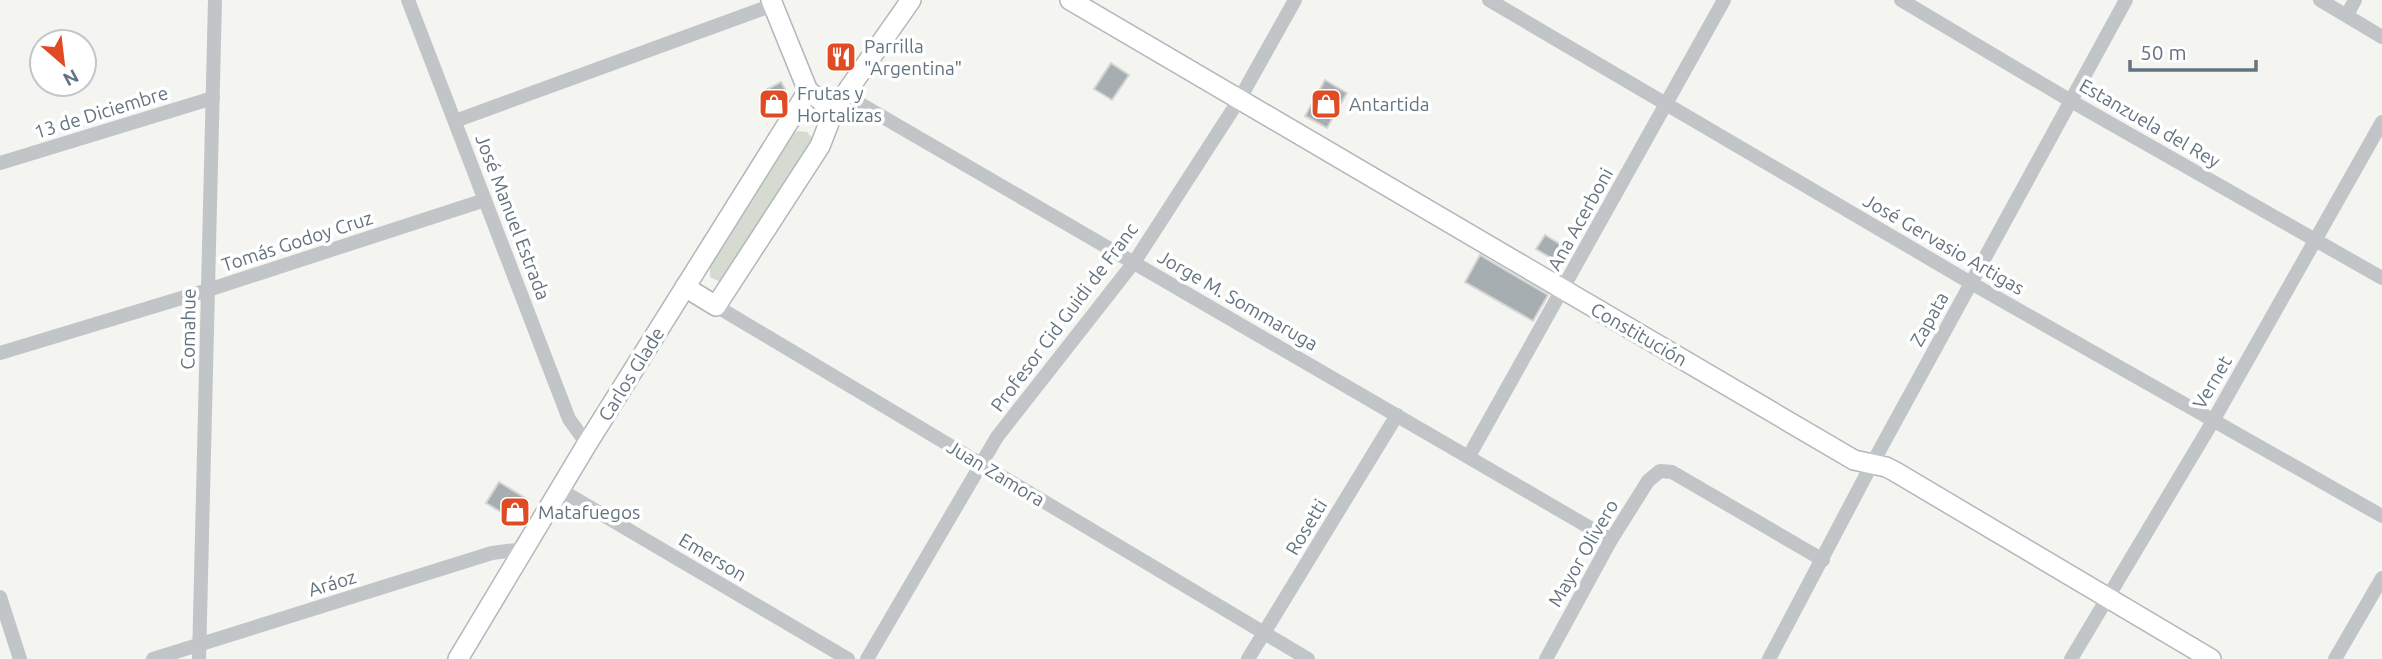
<svg xmlns="http://www.w3.org/2000/svg" width="2382" height="659" font-family="Ubuntu,sans-serif">
<rect width="100%" height="100%" fill="#f4f4f0"/>
<polygon fill="#d5dbd1" points="798,131 807,132 814,140 720,282 710,277 710,265 790,136"/>
<g fill="#a6aeb2" stroke="#d5d5d3" stroke-width="2">
<polygon points="841,45 853,55 841,69 829,58"/>
<polygon points="1111,63 1129,75 1112,100 1094,89"/>
<polygon points="1325,80 1347,93 1327,128 1305,116"/>
<polygon points="781,82 785,89 783,99 773,114 762,92"/>
<polygon points="1545,235 1565,247 1556,261 1536,249"/>
<polygon points="1480,255 1548,295 1533,321 1465,282"/>
<polygon points="499,482 527,499 514,520 486,503"/>
</g>
<g fill="none" stroke-linecap="round" stroke-linejoin="round">
<g stroke="#b1b7ba" stroke-width="22">
<g id="secondary">
<polyline points="771,0 808,91 834,110"/>
<polyline points="1070,0 1854,460 1886,467 1894,471 2211,659"/>
<polyline points="685,287 716,306 820,146 834,110 911,0"/>
<polyline points="458,659 587,444 808,91"/>
</g>
</g>
<g stroke="#c1c5c8" stroke-width="14">
<polyline points="408,0 569,419 587,444"/>
<polyline points="1489,0 1971,283 2382,516"/>
<polyline points="1901,0 2071,101 2382,278"/>
<polyline points="2320,0 2382,37"/>
<polyline points="2347,15 2355,0"/>
<polyline points="845,95 1611,540"/>
<polyline points="455,121 773,5"/>
<polyline points="0,163 213,98"/>
<polyline points="716,306 1308,659"/>
<polyline points="0,353 208,290 485,200"/>
<polyline points="1469,456 1724,0"/>
<polyline points="559,489 848,659"/>
<polyline points="0,597 20,659"/>
<polyline points="153,659 492,553 523,549"/>
<polyline points="199,659 215,0"/>
<polyline points="867,659 997,437 1135,261 1239,100 1295,0"/>
<polyline points="1248,659 1397,415"/>
<polyline points="1546,659 1611,540 1648,481 1660,471 1672,472 1823,560"/>
<polyline points="1769,659 1872,464 2126,0"/>
<polyline points="2071,659 2213,421 2382,122"/>
<polyline points="2335,659 2382,578"/>
</g>
<use href="#secondary" stroke="#fff" stroke-width="19"/>
</g>
<defs>
<g id="restaurant-square" transform="scale(1.575)"><rect x="-9" y="-9" width="18" height="18" rx="4" fill="#e04b24" stroke="#fff"/><path d="M-5-6h1v4h1v-4h1v4h1v-4h1v5L-1.5 .5V6h-2V.5L-5-1ZM5-6V6H3V1.5H1.5Q1.5-4 5-6Z" fill="#fff"/></g>
<g id="shop-square" transform="scale(1.575)"><rect x="-9" y="-9" width="18" height="18" rx="4" fill="#e04b24" stroke="#fff"/><path d="M-5-2.5h2.3a2.7 3.5 0 0 1 5.4 0H5L5.5 6h-11ZM-1.5-2.5h3a1.5 2.3 0 0 0-3 0Z" fill="#fff"/></g>
</defs>
<g fill-rule="evenodd">
<use href="#restaurant-square" x="841" y="57"/>
<use href="#shop-square" x="774" y="104"/>
<use href="#shop-square" x="1326" y="104"/>
<use href="#shop-square" x="515" y="512"/>
</g>
<g text-anchor="middle" dominant-baseline="central" stroke-width="7" stroke-linejoin="round" paint-order="stroke">
<g font-size="19" fill="#637480" stroke="#fff" text-anchor="start">
<text x="864" y="46">Parrilla<tspan x="864" dy="22">"Argentina"</tspan></text>
<text x="797" y="93">Frutas y<tspan x="797" dy="22">Hortalizas</tspan></text>
<text x="1349" y="104">Antartida</text>
<text x="538" y="512">Matafuegos</text>
</g>
<g font-size="19" fill="#637480" stroke="#fff">
<text transform="translate(101 112) rotate(-17)">13 de Diciembre</text>
<text transform="translate(2150 123) rotate(30)">Estanzuela del Rey</text>
<text transform="translate(513 217) rotate(69)">José Manuel Estrada</text>
<text transform="translate(1580 219) rotate(-61)">Ana Acerboni</text>
<text transform="translate(297 241) rotate(-18)">Tomás Godoy Cruz</text>
<text transform="translate(1944 244) rotate(30)">José Gervasio Artigas</text>
<text transform="translate(1238 300) rotate(30)">Jorge M. Sommaruga</text>
<text transform="translate(1064 317) rotate(-53)">Profesor Cid Guidi de Franc</text>
<text transform="translate(1929 319) rotate(-61)">Zapata</text>
<text transform="translate(188 329) rotate(-89)">Comahue</text>
<text transform="translate(1639 334) rotate(30)">Constitución</text>
<text transform="translate(631 374) rotate(-58)">Carlos Glade</text>
<text transform="translate(2212 382) rotate(-60)">Vernet</text>
<text transform="translate(996 473) rotate(31)">Juan Zamora</text>
<text transform="translate(1306 527) rotate(-59)">Rosetti</text>
<text transform="translate(1583 553) rotate(-60)">Mayor Olivero</text>
<text transform="translate(713 557) rotate(31)">Emerson</text>
<text transform="translate(332 583) rotate(-17)">Aráoz</text>
</g>
</g>
<g transform="translate(63 63) rotate(152)"><circle r="33" fill="#ffffff" stroke="#c1c7cc" stroke-width="2"/>
<path d="M0-5L12 26L0 18L-12 26Z" fill="#e04b24"/>
<text y="-10" font-size="19" font-weight="bold" text-anchor="middle" fill="#637480">N</text>
</g>
<path d="M2130 60v10h126v-10" fill="none" stroke="#637480" stroke-width="3.5"/>
<text x="2140" y="60" font-size="21" fill="#637480" stroke="#ffffff" stroke-width="5" paint-order="stroke">50 m</text>
</svg>
